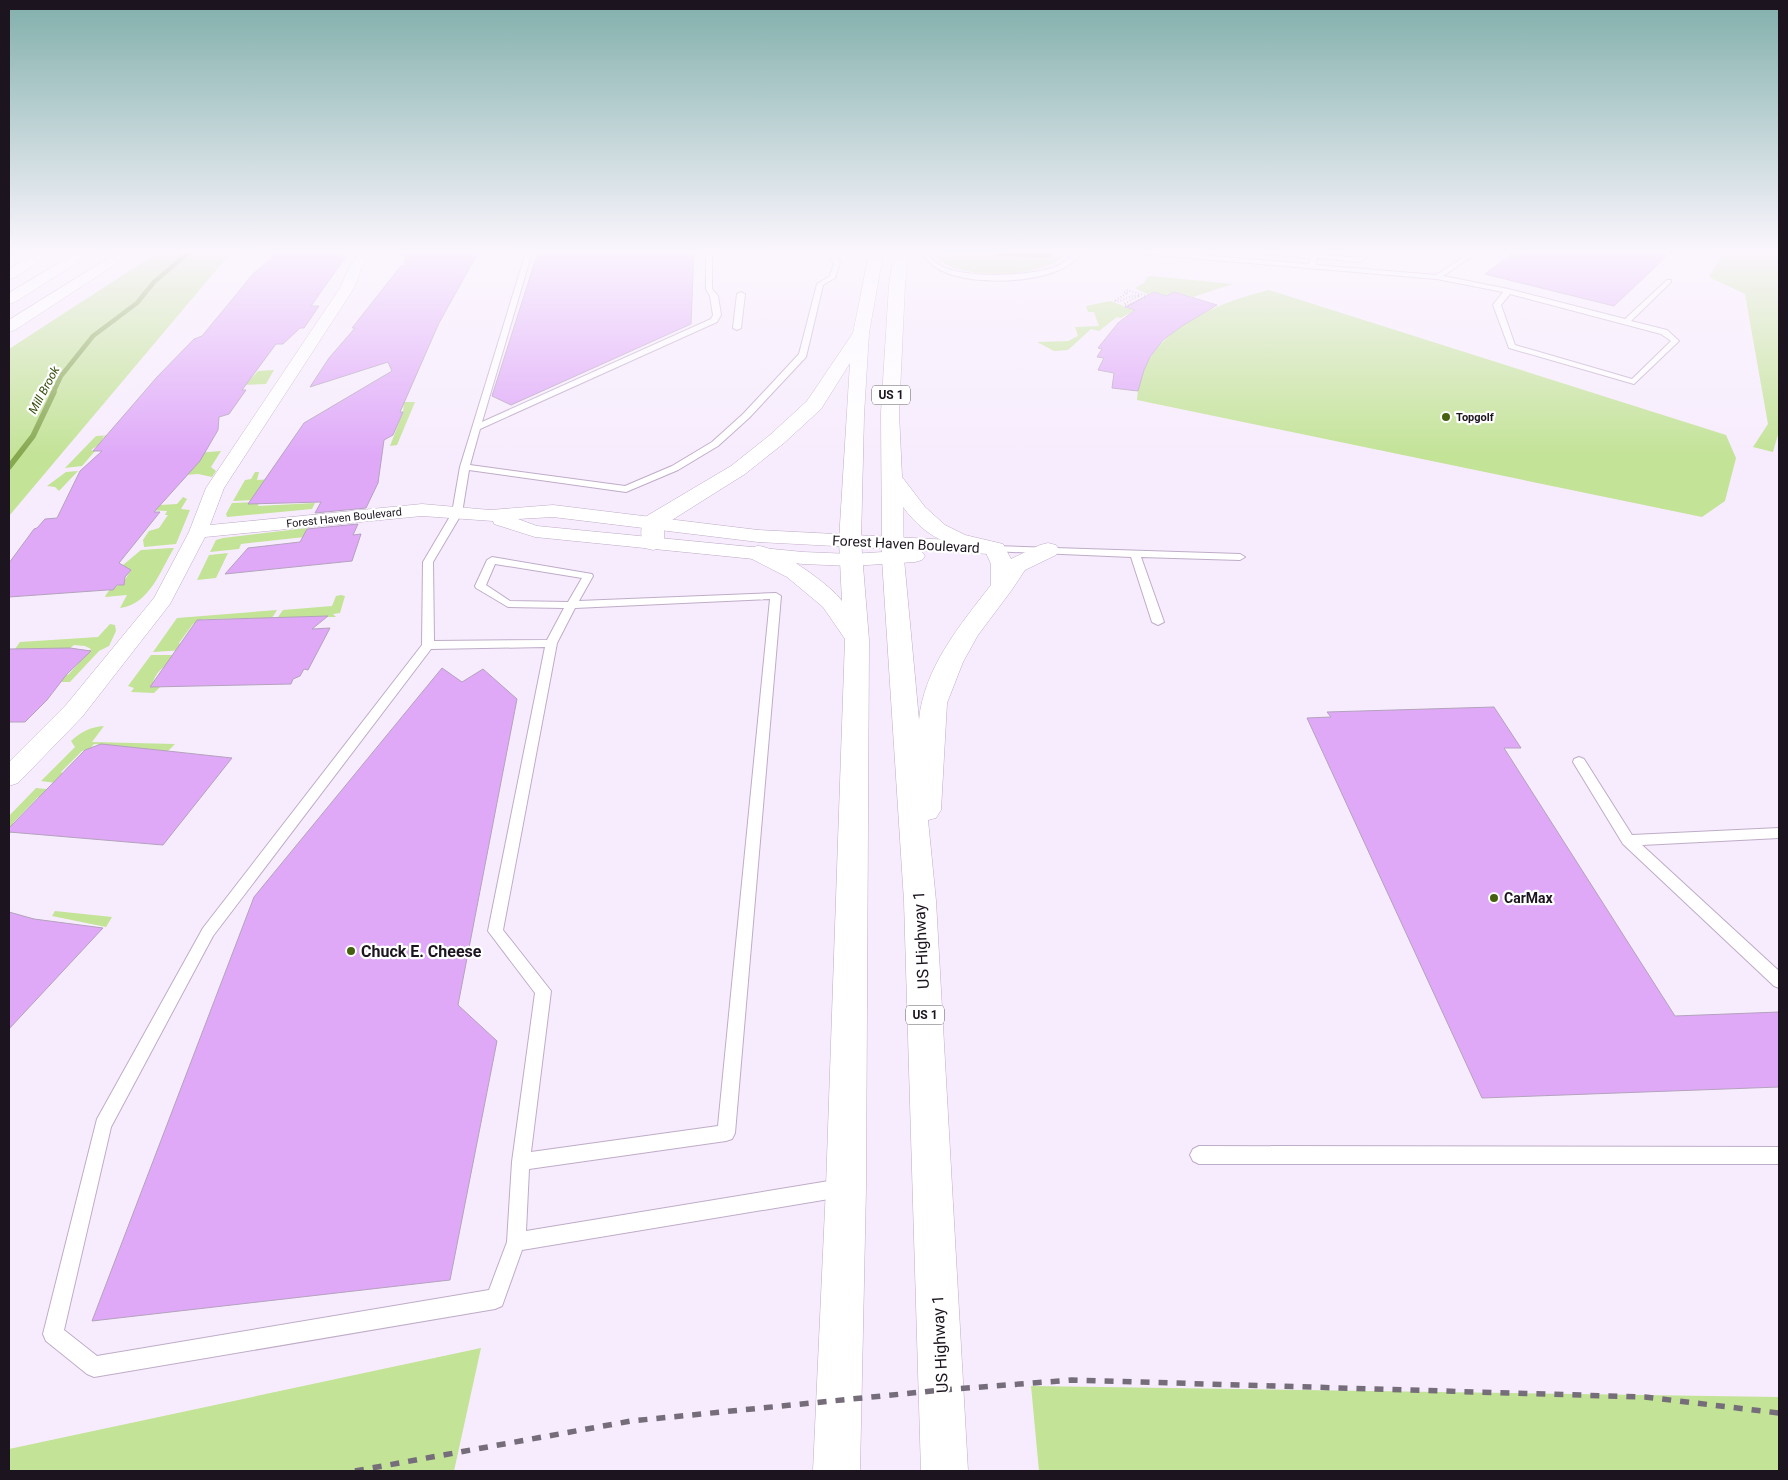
<svg xmlns="http://www.w3.org/2000/svg" width="1788" height="1480" font-family="Roboto,sans-serif">
<rect width="100%" height="100%" fill="#f7ecfd"/>
<g fill="#c3e397">
<polygon points="163,249 234,249 9,516 9,349"/>
<path d="M 935,249 L 992,249 L 992,250 L 1047,258 L 1061,249 L 1071,249 C 1051,276 988,278 958,269 C 950,267 944,263 938,258 Z"/>
<polygon points="1745,249 1779,249 1779,431 1773,452 1753,447 1768,424 1745,294 1709,277 1722,254"/>
<polygon points="1151,276 1233,284 1193,297 1174,292 1166,296 1154,292 1149,295 1135,288 1144,283 1147,277"/>
<path d="M 1269,290 L 1726,435 L 1736,458 L 1725,501 L 1702,517 L 1137,400 C 1141,332 1213,304 1269,290 Z"/>
<polygon points="1110,301 1135,310 1121,318 1117,317 1099,331 1091,329 1068,350 1054,351 1037,342 1068,341 1078,336 1075,327 1099,326 1094,312 1088,312 1086,306"/>
<polygon points="274,370 266,384 240,385 249,381 258,371"/>
<polygon points="404,402 415,402 397,445 390,446 403,412"/>
<polygon points="133,434 105,438 104,436 101,443 91,450 95,451 82,466 65,468 96,436"/>
<polygon points="221,451 211,467 216,471 212,477 198,474 185,475 195,453"/>
<polygon points="78,471 59,491 55,487 47,486 66,472"/>
<polygon points="255,472 259,472 257,480 330,475 257,500 233,501 245,480 251,479"/>
<polygon points="183,497 187,499 181,509 190,510 176,544 144,547 143,540 149,531 159,528 168,515 165,515 167,511 109,508 177,504"/>
<polygon points="259,502 258,506 315,503 312,509 227,517 226,514 232,503"/>
<polygon points="307,528 305,537 241,544 239,549 210,552 216,540 223,538"/>
<path d="M 171,548 L 174,548 C 160,571 150,604 120,608 L 127,595 L 105,597 C 109,588 114,588 121,584 C 125,581 128,574 131,570 L 122,568 L 123,565 L 141,550 Z"/>
<polygon points="228,553 216,578 197,580 209,555"/>
<polygon points="341,595 345,596 340,613 333,614 336,617 278,617 283,610 332,606 336,596"/>
<polygon points="277,610 272,618 203,619 193,624 179,643 185,650 153,652 177,618"/>
<polygon points="110,624 115,625 116,631 109,646 99,651 70,682 53,682 56,679 69,674 91,649 85,646 74,645 69,649 15,649 20,642 98,637"/>
<path d="M 151,655 L 181,655 C 170,662 157,669 153,682 L 157,681 L 154,687 L 160,687 L 154,693 L 131,692 L 134,688 L 128,686 Z"/>
<path d="M 104,726 L 92,742 L 175,744 L 168,751 L 94,744 L 89,750 L 82,751 L 61,772 L 66,777 L 63,784 L 41,781 L 75,747 L 71,741 C 81,732 90,727 104,726 Z"/>
<polygon points="36,788 56,790 58,800 38,797 13,823 11,833 9,833 9,816"/>
<polygon points="55,911 112,917 106,927 52,916"/>
<polygon points="481,1348 454,1471 9,1471 9,1449"/>
<polygon points="1031,1386 1779,1397 1779,1471 1039,1471"/>
</g>
<polygon fill="#86a84f" points="992,249 1061,249 1048,258 997,256"/>
<g fill="none" stroke-linecap="round" stroke-linejoin="round">
<polyline stroke="#86a84f" stroke-width="4.5" points="53,393 61,376 93,336 137,303 154,282 193,249"/>
<polyline stroke="#86a84f" stroke-width="5.5" points="9,467 33,436 54,392"/>
</g>
<g fill="#dfa9f8" stroke="#b4a2bd">
<polygon points="283,249 351,249 311,306 319,306 304,328 300,328 283,344 276,344 242,390 246,390 229,414 219,417 218,430 200,461 154,512 160,512 119,563 131,570 125,577 124,585 117,585 113,590 107,590 9,597 9,563 34,529 37,528 45,519 57,518 80,471 102,451 93,451 157,377 194,339 202,336 254,273"/>
<polygon points="403,249 480,249 439,323 400,412 403,412 393,435 384,440 378,483 366,508 315,513 321,502 248,504 304,423 392,371 388,362 310,387 329,358 355,328 352,328 401,266 406,266"/>
<polygon points="539,249 694,249 691,324 511,405 492,396"/>
<polygon points="1519,249 1674,249 1614,306 1485,274"/>
<polygon points="1154,292 1166,296 1174,292 1217,305 1182,326 1163,340 1150,357 1144,370 1138,391 1112,388 1114,373 1098,370 1104,358 1097,357 1102,349 1098,348 1118,323 1135,310 1125,307"/>
<polygon points="358,524 353,535 361,534 352,561 225,574 248,548 300,542 307,529"/>
<polygon points="328,616 312,629 330,628 308,670 304,669 300,676 293,679 291,684 150,687 197,620"/>
<polygon points="70,648 91,651 67,674 47,700 25,722 9,722 9,649"/>
<polygon points="442,668 462,682 483,669 517,699 458,1005 497,1041 450,1280 92,1321 254,897"/>
<polygon points="1494,707 1521,748 1504,748 1675,1016 1779,1012 1779,1087 1482,1098 1307,718 1331,717 1327,712"/>
<polygon points="101,744 177,752 232,758 163,845 9,832 9,828 85,750"/>
<polygon points="9,912 34,919 103,928 9,1029"/>
</g>
<g fill="none" stroke-linecap="round" stroke-linejoin="round">
<g stroke="#bfacc8" stroke-width="2">
<g id="service">
<path d="M 527,249 L 533,249 L 482,422 L 711,319 L 713,315 L 710,296 L 706,289 L 706,249 L 712,249 L 712,289 L 718,296 L 721,315 L 717,322 L 480,429 L 470,465 L 625,486 L 672,466 L 712,442 L 743,414 L 799,354 L 817,284 L 830,276 L 834,263 L 829,255 L 829,249 L 835,249 L 835,255 L 840,263 L 835,278 L 823,285 L 806,357 L 749,418 L 718,446 L 678,470 L 626,492 L 469,470 L 462,513 L 433,562 L 434,641 L 547,640 L 564,608 L 508,607 L 476,588 L 475,586 L 487,560 L 492,557 L 592,574 L 593,576 L 579,601 L 776,593 L 781,596 L 735,1133 L 732,1139 L 726,1141 L 529,1169 L 526,1231 L 841,1179 L 847,1182 L 850,1188 L 847,1194 L 841,1197 L 522,1250 L 502,1306 L 495,1309 L 94,1377 L 87,1374 L 46,1341 L 43,1334 L 97,1119 L 203,928 L 422,645 L 423,562 L 452,513 L 460,467 ZM 495,564 L 582,578 L 568,602 L 510,601 L 486,585 ZM 770,599 L 718,1126 L 531,1152 L 551,991 L 503,930 L 557,643 L 575,608 ZM 545,647 L 488,931 L 535,993 L 512,1162 L 507,1242 L 489,1290 L 97,1356 L 64,1330 L 111,1127 L 213,936 L 431,649 Z"/>
<path d="M 922,249 L 928,249 C 931,284 1029,276 1051,268 C 1063,265 1071,257 1079,249 L 1085,249 C 1078,258 1070,266 1059,270 C 1029,284 954,287 929,262 C 925,258 922,255 922,249 Z"/>
<path d="M 1105,249 L 1127,249 L 1309,264 L 1310,258 L 1265,254 L 1262,252 L 1262,249 L 1358,258 L 1373,249 L 1380,249 L 1359,262 L 1316,258 L 1316,265 L 1436,275 L 1476,249 L 1483,249 L 1443,276 L 1508,289 L 1625,319 L 1667,280 L 1671,280 L 1671,282 L 1631,321 L 1667,330 L 1679,341 L 1634,384 L 1509,348 L 1493,305 L 1503,292 L 1437,279 L 1108,251 ZM 1510,294 L 1661,334 L 1671,341 L 1632,379 L 1515,345 L 1501,305 Z"/>
<polygon points="741,292 745,294 741,328 737,330 733,328 737,294"/>
<polygon points="995,546 1240,554 1245,557 1240,560 1141,557 1164,622 1158,625 1152,622 1131,557 991,551 991,547"/>
<polygon points="1579,757 1584,759 1632,835 1779,828 1779,838 1642,845 1779,971 1779,988 1774,986 1623,844 1573,762 1574,759"/>
<polygon points="1199,1146 1779,1147 1779,1164 1199,1164 1193,1161 1190,1155 1193,1149"/>
</g>
</g>
<g stroke="#bfacc8" stroke-width="1">
<polygon id="minor" points="364,249 376,249 362,267 354,288 224,488 210,525 422,504 490,510 553,505 758,530 990,542 997,544 1000,548 997,552 990,554 758,542 553,517 518,519 537,526 803,552 851,554 915,550 922,552 925,556 922,560 915,562 851,566 803,564 535,537 494,524 493,521 422,516 205,537 170,604 82,717 18,783 9,786 9,762 66,705 154,598 189,532 206,488 340,288 350,266"/>
</g>
<g stroke="#bfacc8" stroke-width="1">
<g id="trunk">
<path d="M 870,249 L 884,249 L 869,333 L 864,415 L 861,541 L 869,640 L 866,1187 L 860,1471 L 813,1471 L 826,1187 L 845,639 L 823,607 L 787,577 L 750,558 L 747,553 L 750,548 C 753,548 755,546 758,546 C 776,546 832,586 842,601 L 839,541 L 850,363 L 821,409 L 784,443 L 745,474 L 664,525 L 664,543 L 661,548 L 653,550 L 645,548 C 640,540 640,525 645,517 L 731,466 L 770,435 L 807,401 L 853,333 Z"/>
<path d="M 895,249 L 909,249 L 905,285 L 899,413 L 902,477 L 925,507 L 945,525 L 965,535 L 1003,544 L 1011,559 L 1040,545 L 1048,543 L 1056,545 L 1059,550 L 1056,555 L 1025,570 L 1011,591 L 978,635 L 963,662 L 947,703 L 941,810 L 936,818 L 928,820 L 936,901 L 968,1471 L 921,1471 L 904,901 L 882,559 L 881,413 L 889,285 ZM 903,507 C 928,540 947,544 986,553 L 991,564 L 991,585 C 960,625 924,668 919,720 L 904,559 Z"/>
</g>
</g>
<g stroke="#bfacc8" stroke-width="1">
<g id="motorway">
<polygon points="9,249 21,249 14,255 9,256"/>
<polygon points="42,249 59,249 14,278 9,279 9,269"/>
<polygon points="82,249 99,249 15,302 9,304 9,293"/>
<polygon points="123,249 139,249 15,330 9,332 9,320"/>
</g>
</g>
<g stroke="#7f7684" stroke-width="2" stroke-dasharray="0.5 2.5" stroke-linecap="butt">
<polyline points="1127,290 1147,296"/>
<path d="M 1124,292 L 1128,293 L 1114,301 C 1123,303 1129,294 1138,296 L 1124,304 L 1128,306 L 1147,296"/>
</g>
<use href="#service" fill="#fff" fill-rule="evenodd"/>
<use href="#minor" fill="#fff" fill-rule="evenodd"/>
<use href="#trunk" fill="#fff" fill-rule="evenodd"/>
<use href="#motorway" fill="#fff" fill-rule="evenodd"/>
<polyline stroke="#766d7a" stroke-width="5.5" stroke-dasharray="9 9" stroke-linecap="butt" points="355,1471 631,1421 942,1390 1072,1380 1645,1397 1779,1413"/>
</g>
<linearGradient id="sky" x2="0" y2="1"><stop stop-color="#81afab"/><stop offset="0.55" stop-color="#fbf6fe"/><stop offset="1" stop-color="#fbf6fe" stop-opacity="0"/></linearGradient>
<rect width="1788" height="456" fill="url(#sky)"/>
<g fill="#45600f" stroke="#fff" stroke-width="2">
<circle cx="1446" cy="417" r="5"/>
<circle cx="1494" cy="898" r="5"/>
<circle cx="351" cy="951" r="5"/>
</g>
<g text-anchor="middle" dominant-baseline="central" stroke-width="4.5" stroke-linejoin="round" paint-order="stroke">
<g font-size="11" font-weight="bold" fill="#1c151f" stroke="#fff" text-anchor="start">
<text x="1456" y="417">Topgolf</text>
</g>
<g font-size="11" fill="#1c151f" stroke="#fff">
<text transform="translate(344 518) rotate(-6)">Forest Haven Boulevard</text>
</g>
<g font-size="12" font-style="italic" fill="#394f0e" stroke="#fff">
<text transform="translate(44 390) rotate(-62)">Mill Brook</text>
</g>
<g fill="#fff" stroke="#605b62" stroke-width="1">
<rect x="872" y="385.5" width="38" height="19" rx="4"/>
<rect x="906" y="1005.5" width="38" height="19" rx="4"/>
</g>
<g font-size="12" font-weight="bold" fill="#1c151f">
<text x="891" y="395">US 1</text>
<text x="925" y="1015">US 1</text>
</g>
<g font-size="14" fill="#1c151f" stroke="#fff">
<text transform="translate(906 544) rotate(3)">Forest Haven Boulevard</text>
</g>
<g font-size="14" font-weight="bold" fill="#1c151f" stroke="#fff" text-anchor="start">
<text x="1504" y="898">CarMax</text>
</g>
<g font-size="16" fill="#1c151f" stroke="#fff">
<text transform="translate(921 940) rotate(-93)">US Highway 1</text>
<text transform="translate(940 1344) rotate(-93)">US Highway 1</text>
</g>
<g font-size="16" font-weight="bold" fill="#1c151f" stroke="#fff" text-anchor="start">
<text x="361" y="951">Chuck E. Cheese</text>
</g>
</g>
<rect width="1788" height="1480" fill="none" stroke="#1c151f" stroke-width="20"/>
</svg>
